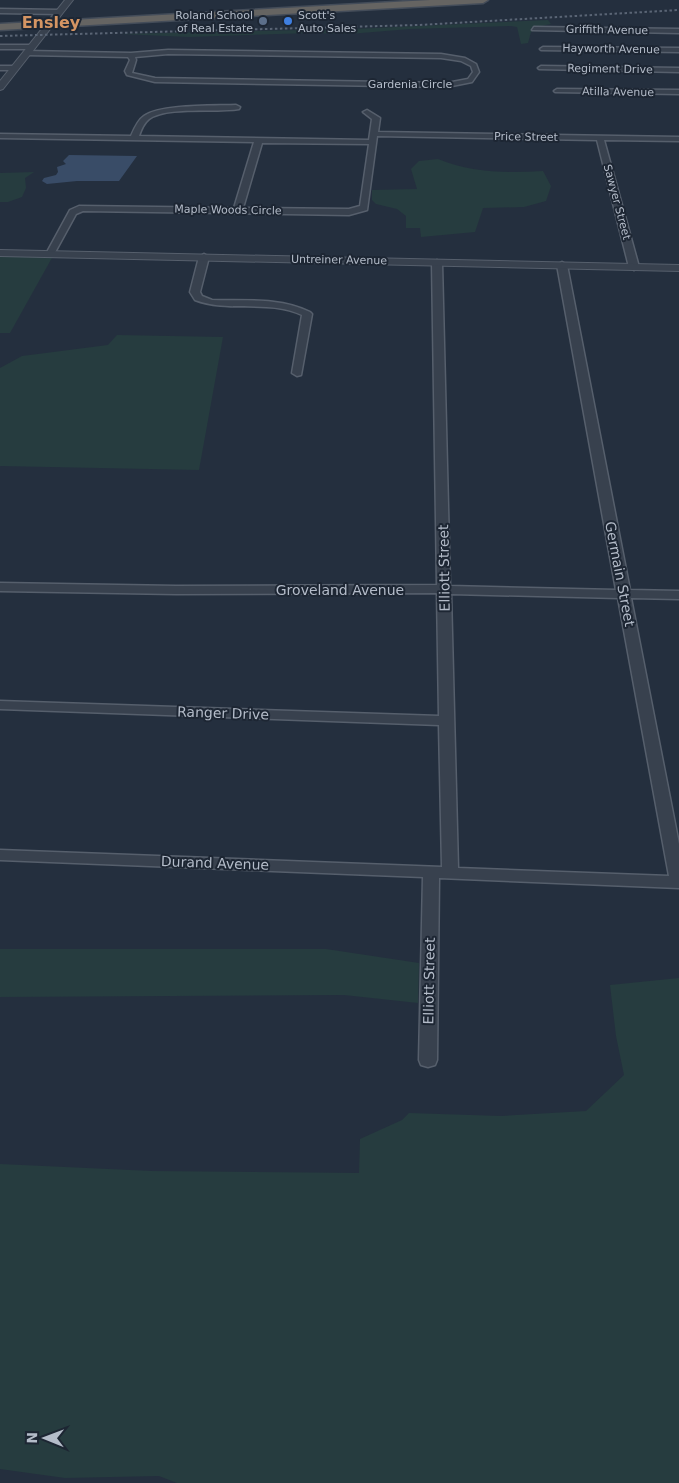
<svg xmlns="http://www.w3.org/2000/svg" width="679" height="1483" font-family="'DejaVu Sans',sans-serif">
<rect width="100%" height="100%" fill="#242f3e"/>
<g fill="#263c3f">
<polygon points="548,20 551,24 531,28 536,30 531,32 528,43 521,44 517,27 511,26 410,29 349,34 311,33 189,37 120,34 353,29"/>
<path d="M 438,159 C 471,173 508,173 543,171 L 551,186 L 546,201 L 524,207 L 483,208 L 475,232 L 421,237 L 420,228 L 406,228 L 406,216 L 397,209 L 376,204 L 372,200 L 372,190 L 417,189 L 411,169 L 419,161 Z"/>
<polygon points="34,172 25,178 26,188 22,197 8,202 0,202 0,173"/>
<polygon points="0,255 53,256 10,333 0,333"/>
<polygon points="117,335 223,337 199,470 0,466 0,368 22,356 108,345"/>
<polygon points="0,949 326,949 419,963 418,1003 344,995 0,997"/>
<polygon points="679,978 679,1483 177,1483 159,1476 65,1478 0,1469 0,1164 152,1171 359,1173 360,1139 402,1120 409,1113 501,1116 586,1111 624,1075 616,1036 610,985"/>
</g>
<polygon fill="#394c67" points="69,155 137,156 119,181 77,181 47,184 42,181 44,178 56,175 58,172 57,167 66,164 63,161"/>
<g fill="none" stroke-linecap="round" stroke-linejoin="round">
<g stroke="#565f6c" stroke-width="3">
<g id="minor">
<polygon points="0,9 59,10 62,12 59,14 0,13"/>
<polygon points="534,27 679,29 679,33 532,30"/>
<polygon points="0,45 32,45 35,47 32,49 0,49"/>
<polygon points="543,47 679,48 679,52 541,50 540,49"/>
<path d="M 168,50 L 441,54 L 465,58 L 476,64 L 479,72 L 472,82 L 447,87 L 155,82 L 127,75 L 125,71 L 130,60 L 128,57 L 27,55 L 24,53 L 27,51 L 131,53 ZM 168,54 L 441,58 L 461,61 L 471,66 L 473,72 L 468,79 L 447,83 L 155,78 L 132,73 L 136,60 L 135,57 Z"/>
<polygon points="0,66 15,66 18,68 15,70 0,70"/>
<polygon points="541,66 679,68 679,72 539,69 538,68"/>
<polygon points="557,89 679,90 679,94 555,92 554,91"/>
<path d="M 236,105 L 240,107 L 239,109 C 215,113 168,106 149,119 C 144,123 141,130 139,136 L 369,140 L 372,119 L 363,112 L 367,110 L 380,118 L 378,132 L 679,137 L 679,141 L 604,140 L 639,267 L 634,270 L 629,267 L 597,140 L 377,136 L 367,210 L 349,215 L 83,211 L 76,214 L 53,256 L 47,256 L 46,254 L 70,210 L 79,206 L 234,208 L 254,142 L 0,138 L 0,134 L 131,136 C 134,129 138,120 144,116 C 161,104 214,106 236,105 ZM 262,143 L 369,144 L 360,206 L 349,209 L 243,208 Z"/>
<path d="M 204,254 L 209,257 L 200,292 L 202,296 L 212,300 C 245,301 280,297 310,312 L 312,314 L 301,375 L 297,376 L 292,373 L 302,315 C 269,299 229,313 195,300 L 190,292 L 199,257 Z"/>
<path d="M 437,260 L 442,263 L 450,586 L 616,590 L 557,265 L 562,262 L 567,265 L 630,590 L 679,591 L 679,599 L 631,598 L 679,844 L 679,888 L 439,878 L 437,1060 L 435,1065 L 428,1067 L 421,1065 L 419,1060 L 423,877 L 0,860 L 0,850 L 442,867 L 439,725 L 0,709 L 0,701 L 439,716 L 437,593 L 176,594 L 0,591 L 0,583 L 176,586 L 437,585 L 432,263 ZM 451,594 L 618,598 L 669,876 L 458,868 Z"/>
</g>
</g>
<g stroke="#565f6c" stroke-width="2">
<g id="tertiary">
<polygon points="65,0 73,0 3,89 0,90 0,81"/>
<polygon points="0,250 679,265 679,271 0,256"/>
</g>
</g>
<g stroke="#434c59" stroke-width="3">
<polygon id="trunk" points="430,0 488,0 483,3 0,30 0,24"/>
</g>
<use href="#minor" fill="#38414e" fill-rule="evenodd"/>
<use href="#tertiary" fill="#38414e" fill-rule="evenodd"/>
<use href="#trunk" fill="#656462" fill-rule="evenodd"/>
<polyline stroke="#5a6575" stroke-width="2" stroke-dasharray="2.5 2.5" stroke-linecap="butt" points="0,36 419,25 679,10"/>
</g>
<circle fill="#5c6f8a" stroke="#1d2633" stroke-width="2" cx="263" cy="21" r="5"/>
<circle fill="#3f7fe0" stroke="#1d2633" stroke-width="2" cx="288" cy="21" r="5"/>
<g text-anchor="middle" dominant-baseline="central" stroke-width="4" stroke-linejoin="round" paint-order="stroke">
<g font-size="11" fill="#b4bcc9" stroke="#1d2633" text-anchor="end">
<text x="253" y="15">Roland School<tspan x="253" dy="13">of Real Estate</tspan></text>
<text x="298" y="15" text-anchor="start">Scott's<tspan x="298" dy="13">Auto Sales</tspan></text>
</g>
<g font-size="11" fill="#b4bcc9" stroke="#1d2633">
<text transform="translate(607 30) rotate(1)">Griffith Avenue</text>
<text transform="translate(611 49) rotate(1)">Hayworth Avenue</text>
<text transform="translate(610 69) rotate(1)">Regiment Drive</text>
<text x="410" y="84">Gardenia Circle</text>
<text transform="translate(618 92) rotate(1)">Atilla Avenue</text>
<text transform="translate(526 137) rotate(1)">Price Street</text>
<text transform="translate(617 202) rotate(75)">Sawyer Street</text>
<text transform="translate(228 210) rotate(1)">Maple Woods Circle</text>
<text transform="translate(339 260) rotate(1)">Untreiner Avenue</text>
</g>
<g font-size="14" fill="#b4bcc9" stroke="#1d2633">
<text transform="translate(444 568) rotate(-91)">Elliott Street</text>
<text transform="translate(620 574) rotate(79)">Germain Street</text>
<text x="340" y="590">Groveland Avenue</text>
<text transform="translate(223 713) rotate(2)">Ranger Drive</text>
<text transform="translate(215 863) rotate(2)">Durand Avenue</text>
<text transform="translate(429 981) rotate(-89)">Elliott Street</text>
</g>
<g font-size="16" font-weight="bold" fill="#d59563" stroke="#1d2633">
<text x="51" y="22">Ensley</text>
</g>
</g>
<g transform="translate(45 1438) rotate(271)" stroke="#1d2633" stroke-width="4" paint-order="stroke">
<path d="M0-4L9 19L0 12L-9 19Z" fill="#b4bcc9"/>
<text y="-8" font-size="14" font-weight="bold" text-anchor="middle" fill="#b4bcc9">N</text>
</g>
</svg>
